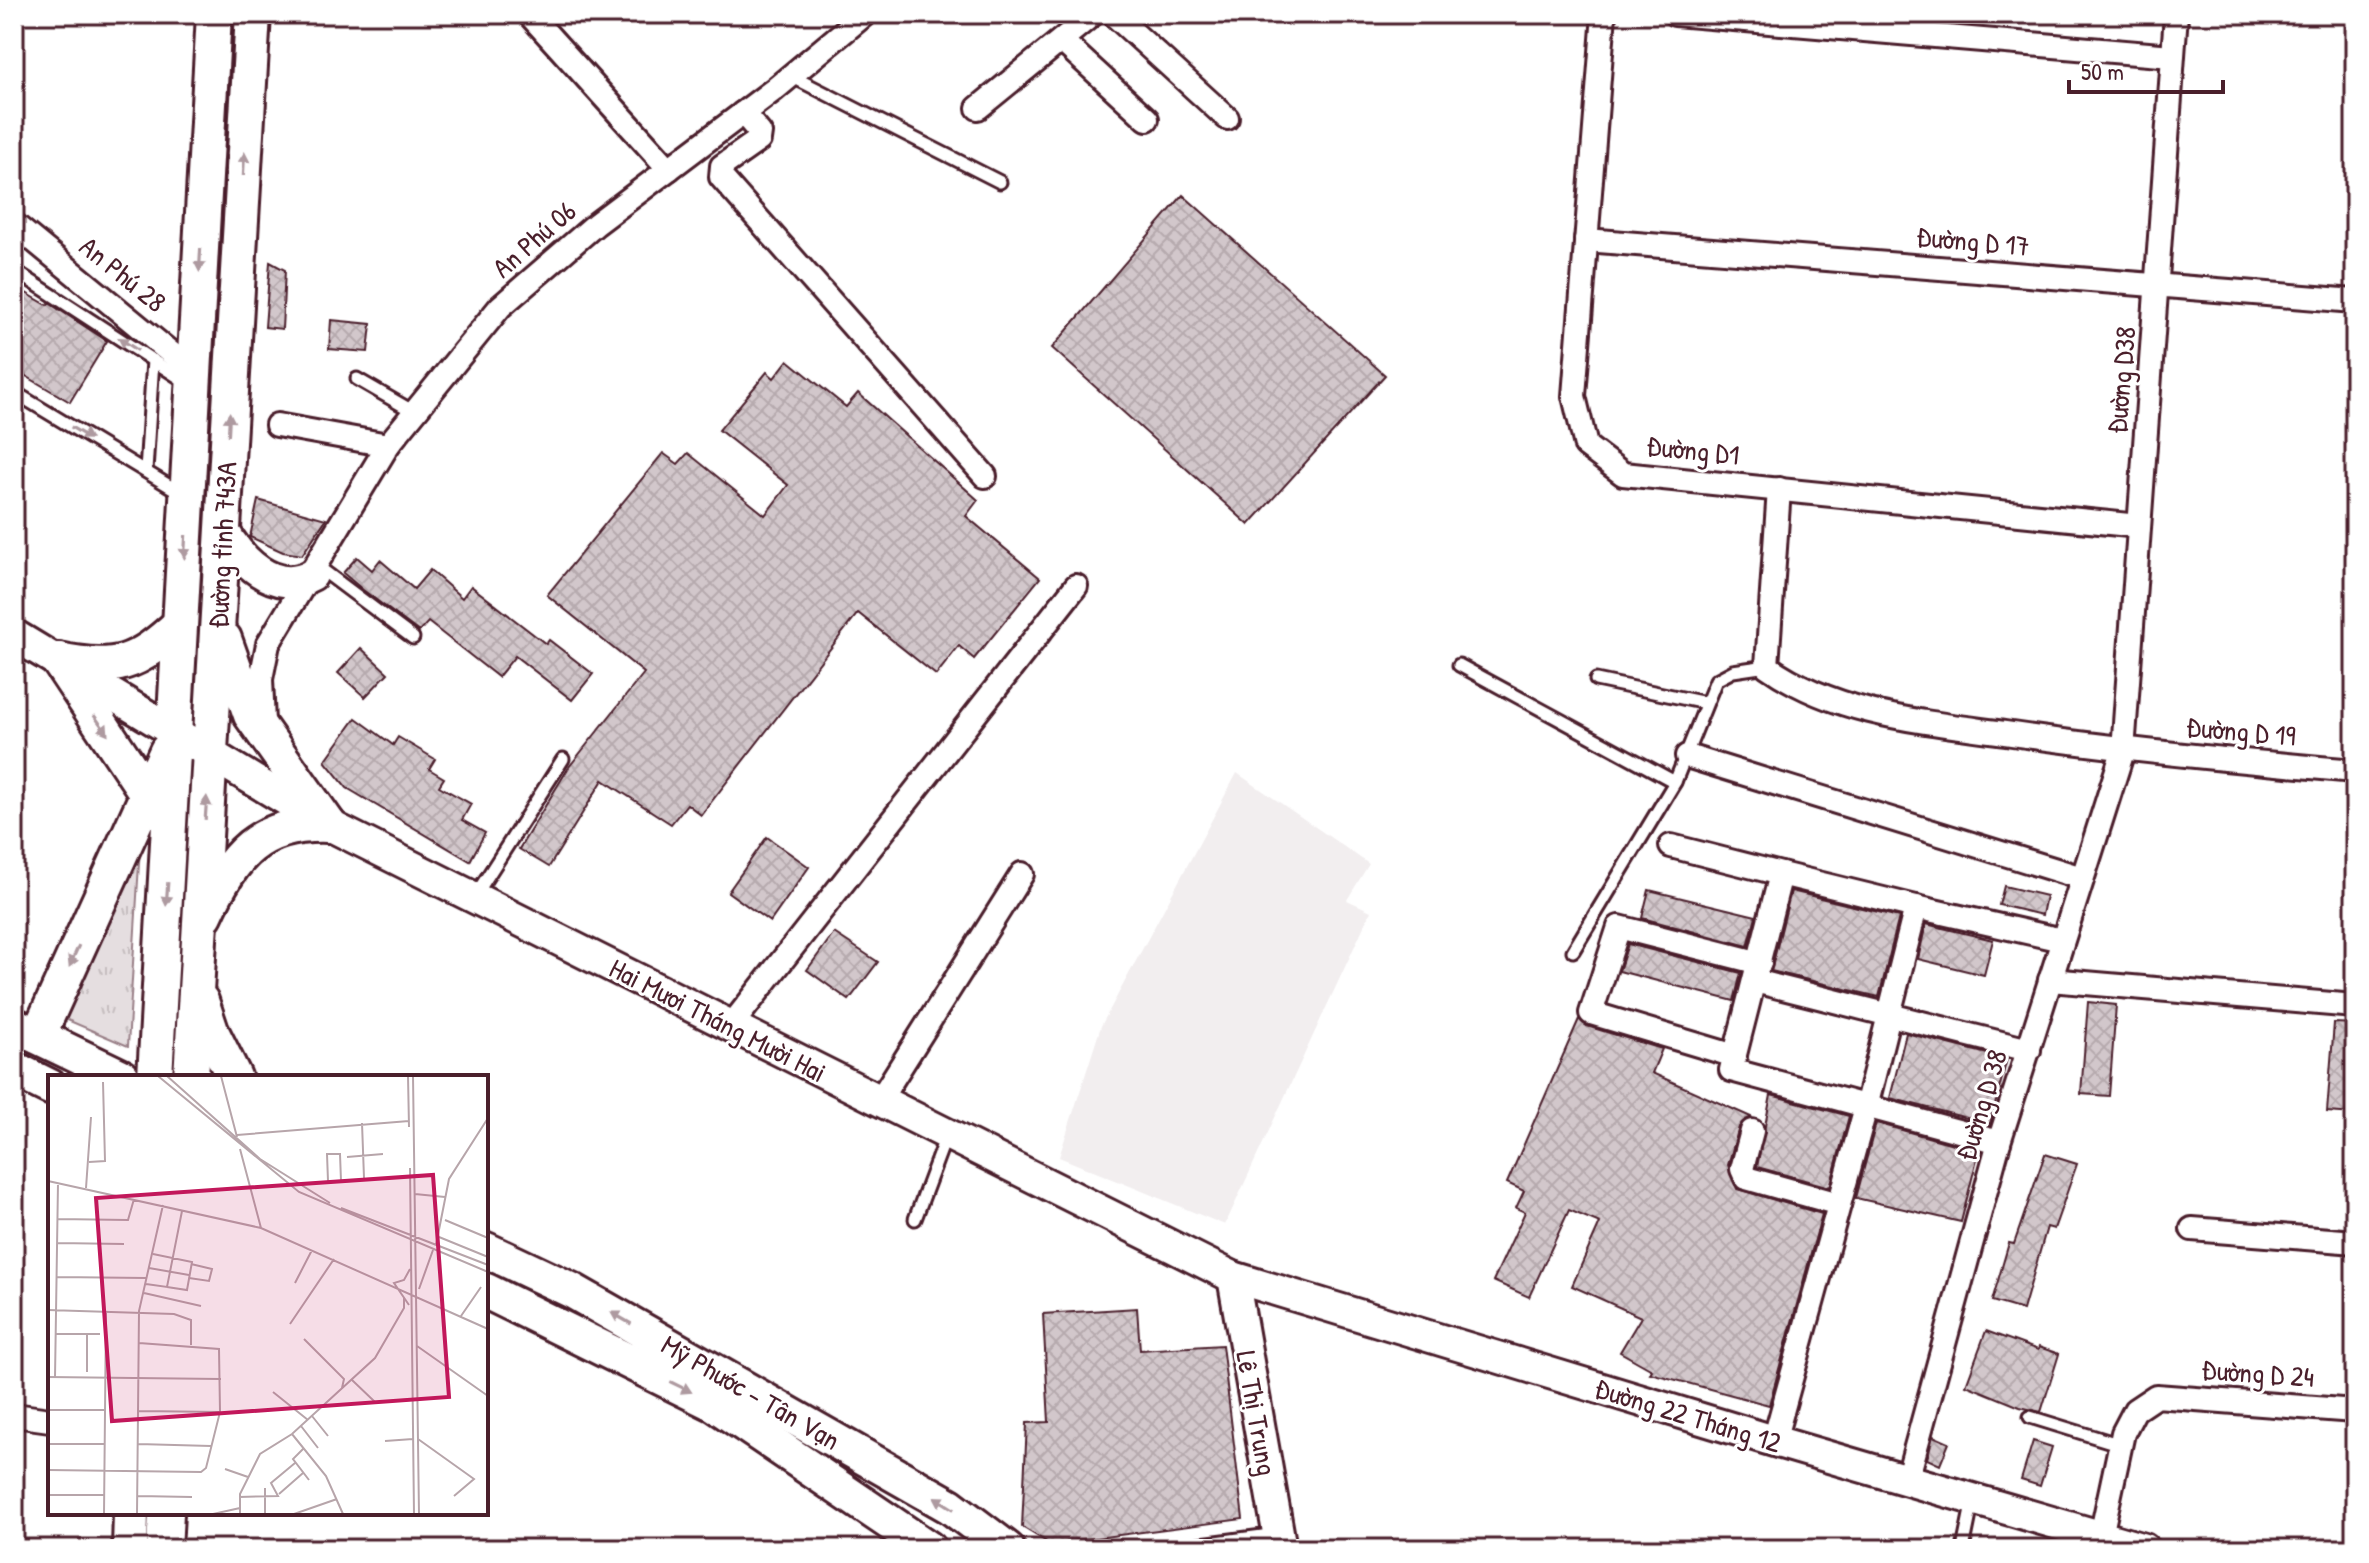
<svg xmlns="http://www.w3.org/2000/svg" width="2369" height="1563" font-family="'Patrick Hand',sans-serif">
<defs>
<pattern id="grass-tufts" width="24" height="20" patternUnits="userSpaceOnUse" patternTransform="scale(2)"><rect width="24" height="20" fill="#e5dee0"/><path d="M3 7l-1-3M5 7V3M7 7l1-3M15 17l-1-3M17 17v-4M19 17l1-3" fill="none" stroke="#c6bec0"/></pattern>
<pattern id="building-cross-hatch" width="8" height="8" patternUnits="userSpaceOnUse" patternTransform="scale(2)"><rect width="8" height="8" fill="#d2c7cb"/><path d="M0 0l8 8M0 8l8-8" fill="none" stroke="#b6aaae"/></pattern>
</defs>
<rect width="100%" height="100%" fill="#fff"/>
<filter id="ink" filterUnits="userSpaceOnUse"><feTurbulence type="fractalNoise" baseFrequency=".0125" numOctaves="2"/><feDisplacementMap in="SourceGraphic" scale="16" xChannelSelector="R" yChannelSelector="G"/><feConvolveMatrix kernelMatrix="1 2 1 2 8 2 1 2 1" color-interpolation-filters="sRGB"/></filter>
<g filter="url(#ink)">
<polygon fill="#f2eeef" points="1237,773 1369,864 1347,900 1371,911 1225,1225 1059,1157 1101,1026"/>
<polygon fill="url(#grass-tufts)" stroke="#987e86" stroke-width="2" points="140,847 128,1046 58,1016"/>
<g fill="url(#building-cross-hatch)" stroke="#4a1f2b" stroke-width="2">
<polygon points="1183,195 1385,375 1249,525 1052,348"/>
<polygon points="270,262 285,270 282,329 265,327"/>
<polygon points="14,286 47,305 49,303 107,341 70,402 14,369"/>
<polygon points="331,320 371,324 368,352 329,349"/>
<polygon points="788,360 846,407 858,393 978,500 966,516 1040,578 974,659 959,646 936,675 858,613 701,815 687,804 671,824 603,780 549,867 519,849 569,767 644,673 547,595 663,453 678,464 688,453 765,515 788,485 719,430 767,372 774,378"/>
<polygon points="258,500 326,519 302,555 283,552 250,537"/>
<polygon points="357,557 372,570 380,560 414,589 430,570 462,598 471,586 546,644 549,640 593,674 572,700 515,656 498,677 428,622 419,632 363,590 343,573"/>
<polygon points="361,648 388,673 365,697 338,673"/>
<polygon points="356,718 393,745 398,737 435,759 429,769 444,778 439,786 471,804 462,820 485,833 470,861 347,788 325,761"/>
<polygon points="767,837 809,867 770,922 728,892"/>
<polygon points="2004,886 2046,896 2042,915 1999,905"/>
<polygon points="1649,890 1756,916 1748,946 1642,918"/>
<polygon points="1791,891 1899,917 1879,997 1771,971"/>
<polygon points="1926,924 1993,940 1984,975 1918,959"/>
<polygon points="834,933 878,962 849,1000 807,970"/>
<polygon points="1628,944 1741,973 1734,1001 1619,971"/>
<polygon points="2088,1002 2116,1005 2109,1096 2081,1094"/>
<polygon points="1579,1019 1587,1026 1662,1049 1652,1073 1751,1117 1739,1127 1728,1165 1737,1189 1822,1214 1769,1405 1650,1373 1652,1370 1620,1352 1641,1317 1572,1286 1600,1223 1569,1210 1529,1297 1493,1281 1525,1212 1516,1208 1524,1191 1507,1183"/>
<polygon points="2334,1023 2355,1024 2355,1114 2327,1112"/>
<polygon points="1906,1033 2007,1059 1990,1124 1890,1098"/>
<polygon points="1771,1095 1849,1116 1830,1187 1757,1167"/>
<polygon points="1876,1123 1979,1151 1961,1222 1856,1198"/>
<polygon points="2045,1154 2077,1164 2054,1229 2047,1227 2023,1310 1992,1301 2009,1243 2014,1244"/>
<polygon points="1137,1308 1140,1350 1222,1345 1243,1519 1050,1544 1022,1527 1027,1423 1049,1422 1043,1314"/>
<polygon points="1986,1331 2038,1350 2039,1347 2059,1354 2041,1412 2020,1407 1966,1385"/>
<polygon points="1933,1436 1949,1443 1940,1465 1927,1459"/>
<polygon points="2033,1441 2052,1447 2040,1486 2021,1480"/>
</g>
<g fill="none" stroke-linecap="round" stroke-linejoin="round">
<g stroke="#4a1f2b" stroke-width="17">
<g id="lane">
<polyline points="791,76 1000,182"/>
<polyline points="14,270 189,384"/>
<polyline points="357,379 414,412"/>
<polyline points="14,392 181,493"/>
<polyline points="146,471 153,360"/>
<polyline points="317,566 413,638"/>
<polyline points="1459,665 1675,782"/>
<polyline points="1596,680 1706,703"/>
<polyline points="475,896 563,759"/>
<polyline points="1573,951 1675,782 1716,680 1733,671 1767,666"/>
<polyline points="915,1219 946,1136"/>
<polyline points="2030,1417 2121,1445"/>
<polyline points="1162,1549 1278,1534"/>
<polyline points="1963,1549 1973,1500"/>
</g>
</g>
<g stroke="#4a1f2b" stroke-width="28">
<g id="street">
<polyline points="529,14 669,169"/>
<polyline points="1113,14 1227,118"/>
<polyline points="1604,14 1574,396 1586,446 1623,474 2139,526"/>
<polyline points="1675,14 2172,56"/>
<polyline points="1063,42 1147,119"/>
<polyline points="978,108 1093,14"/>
<polyline points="743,113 760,133 759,140 722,166 721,177 985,476"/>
<polyline points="14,224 194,372"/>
<polyline points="1586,240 2355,301"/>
<polyline points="277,425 388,445"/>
<path d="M 1779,489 L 1767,666 C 1836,715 1924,722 2005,733 C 2121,750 2238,761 2355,771"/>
<polyline points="263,723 261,679 268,644 388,445 500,307 596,224 775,89 865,14"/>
<polyline points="1687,756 2082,878"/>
<polyline points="1671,846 1781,874"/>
<polyline points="1916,907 1781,874 1731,1070 1999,1142"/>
<polyline points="2050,980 2355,1006"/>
<polyline points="1755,981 2029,1050"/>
<polyline points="730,1027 1076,586"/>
<polyline points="1735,1056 1591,1013 1619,927 1760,963"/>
<polyline points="879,1101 1022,874"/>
<polyline points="1752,1131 1742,1169 1746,1178 1839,1204"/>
<polyline points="2192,1229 2355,1242"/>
<polyline points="14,1415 50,1420"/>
<polyline points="1774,1441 1866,1107 1916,907 2062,940"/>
<polyline points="1907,1480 1999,1142 2123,751 2176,14"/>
<polyline points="2101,1536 2123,1433 2135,1410 2156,1396 2355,1411"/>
</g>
</g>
<g stroke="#4a1f2b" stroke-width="36">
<g id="secondary">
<path d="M 223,529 C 240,560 274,596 312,575"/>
<polyline points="14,635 321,821 1233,1277 1774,1441 2144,1549"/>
<polyline points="1233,1277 1281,1549"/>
</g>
</g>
<g stroke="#4a1f2b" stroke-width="40">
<g id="primary">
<polyline points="224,639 251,715 329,825"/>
<polyline points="58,660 158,810"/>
<path d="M 58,660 C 116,672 137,664 180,624"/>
<path d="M 205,915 C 232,855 259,822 329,825"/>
<polyline points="201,1001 211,1031 234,1077"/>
<polyline points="14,1025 122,1077"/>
<polyline points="38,1036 167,751"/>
<polyline points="14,1069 50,1087"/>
<polyline points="155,1077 214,14"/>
<polyline points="191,1077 253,14"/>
<polyline points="486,1250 571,1290 950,1506 1007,1549"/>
<polyline points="486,1291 715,1404 929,1549"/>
<polyline points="130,1549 131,1513"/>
<polyline points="164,1549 166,1513"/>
</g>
</g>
<use href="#lane" stroke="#fff" stroke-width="11"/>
<use href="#street" stroke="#fff" stroke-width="22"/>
<use href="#secondary" stroke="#fff" stroke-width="30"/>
<use href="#primary" stroke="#fff" stroke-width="34"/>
</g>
<defs><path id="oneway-solid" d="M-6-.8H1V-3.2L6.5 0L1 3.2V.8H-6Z" transform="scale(2)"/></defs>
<g fill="#ae9aa0">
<use href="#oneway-solid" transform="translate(244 164) rotate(-87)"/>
<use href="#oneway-solid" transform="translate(200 260) rotate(93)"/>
<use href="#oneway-solid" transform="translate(128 344) rotate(-147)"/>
<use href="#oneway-solid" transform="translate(229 424) rotate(-87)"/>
<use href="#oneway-solid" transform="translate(81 433) rotate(31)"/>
<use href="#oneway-solid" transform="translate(185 547) rotate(93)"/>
<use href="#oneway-solid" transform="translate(101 725) rotate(54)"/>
<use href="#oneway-solid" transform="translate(206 808) rotate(-86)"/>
<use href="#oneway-solid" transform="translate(167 894) rotate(94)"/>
<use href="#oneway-solid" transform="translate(74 956) rotate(114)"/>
<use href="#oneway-solid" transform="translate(621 1318) rotate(-150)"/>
<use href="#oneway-solid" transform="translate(681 1387) rotate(26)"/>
<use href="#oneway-solid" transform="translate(944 1503) rotate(-148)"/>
</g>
</g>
<g text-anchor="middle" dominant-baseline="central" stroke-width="6" stroke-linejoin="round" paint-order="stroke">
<g font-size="28" fill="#4a1f2b" stroke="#fff">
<text transform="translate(534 239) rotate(-41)">An Phú 06</text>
<text transform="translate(1973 241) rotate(5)">Đường D 17</text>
<text transform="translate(123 274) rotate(39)">An Phú 28</text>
<text transform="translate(2121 380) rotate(-85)">Đường D38</text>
<text transform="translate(1693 450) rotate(6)">Đường D1</text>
<text transform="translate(222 545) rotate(-87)">Đường tỉnh 743A</text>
<text transform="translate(2241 731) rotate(5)">Đường D 19</text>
<text transform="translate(718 1020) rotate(27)">Hai Mươi Tháng Mười Hai</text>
<text transform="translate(1981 1105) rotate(-73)">Đường D 38</text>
<text transform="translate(2258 1373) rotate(4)">Đường D 24</text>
<text transform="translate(751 1392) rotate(30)">Mỹ Phước - Tân Vạn</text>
<text transform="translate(1257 1413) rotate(80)">Lê Thị Trung</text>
<text transform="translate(1688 1415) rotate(17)">Đường 22 Tháng 12</text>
</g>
</g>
<g transform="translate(48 1075)">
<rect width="440" height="440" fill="#fff"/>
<path fill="none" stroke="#b7a5aa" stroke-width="2" d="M 110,1 L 251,117 L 440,197M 119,1 L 212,84 L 282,128M 173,1 L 189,62M 360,1 L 361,52M 365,1 L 371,439M 314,48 L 316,103M 189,60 L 361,46M 192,74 L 213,153M 299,82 L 335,79M 41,87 L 57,86 L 55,7M 362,93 L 366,439M 0,106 L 213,153 L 440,254M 280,106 L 279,79 L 292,79 L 293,106M 38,113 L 43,42M 367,119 L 397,122M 293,133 L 440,190M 9,144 L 80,145 L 86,124M 397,145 L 440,163M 391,162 L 440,182M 9,168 L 76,169M 388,170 L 401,104 L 440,43M 105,179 L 144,187 L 139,215 L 119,212M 101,193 L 141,200M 8,202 L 99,203M 141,203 L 161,206 L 164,194 L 143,189M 247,208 L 264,175M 98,209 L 119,212 L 134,136M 371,214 L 385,175M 96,218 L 153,231M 361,230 L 346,208 L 356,205 L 362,194M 0,235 L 126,239 L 143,245 L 143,270M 413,241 L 433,212M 242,249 L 286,184M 7,259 L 52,259M 256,264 L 296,304 L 294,313M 369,271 L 440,321M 39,297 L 39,259M 0,302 L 173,304M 7,303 L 10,108M 304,305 L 327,327M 225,317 L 260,345M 0,335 L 57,335M 91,336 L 172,337M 264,341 L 280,361M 253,351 L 270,373M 244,359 L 278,401 L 295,439M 370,364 L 426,404 L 406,421M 337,366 L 365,364M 0,369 L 56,369M 90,369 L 163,371M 256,373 L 245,384 L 261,405M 177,394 L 200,402M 0,395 L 153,397 L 158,393 L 172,337 L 171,274 L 91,268M 231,419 L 255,398M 0,420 L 56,420M 90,421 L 144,422M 191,422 L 230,421 L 223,408 L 247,388M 56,439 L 58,236M 89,439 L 91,236 L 115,130M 165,439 L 192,433M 192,439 L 192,419 L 212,379 L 244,359 L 327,283 L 356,233 L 356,223M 217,439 L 217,413M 246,439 L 289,424"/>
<path fill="#c2185b" fill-opacity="0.15" stroke="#c2185b" stroke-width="4" d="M 385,100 L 401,322 L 64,346 L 48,123 Z"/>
<rect width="440" height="440" fill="none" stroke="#4a1f2b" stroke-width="4"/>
</g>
<rect width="2369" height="1563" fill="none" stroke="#fff" stroke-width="48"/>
<rect x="24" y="24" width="2321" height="1515" fill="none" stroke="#4a1f2b" stroke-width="3" filter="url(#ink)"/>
<path d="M2069 80v12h154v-12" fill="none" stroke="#4a1f2b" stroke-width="4"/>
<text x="2081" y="80" font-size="24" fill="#4a1f2b" stroke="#ffffff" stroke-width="6" paint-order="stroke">50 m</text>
</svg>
